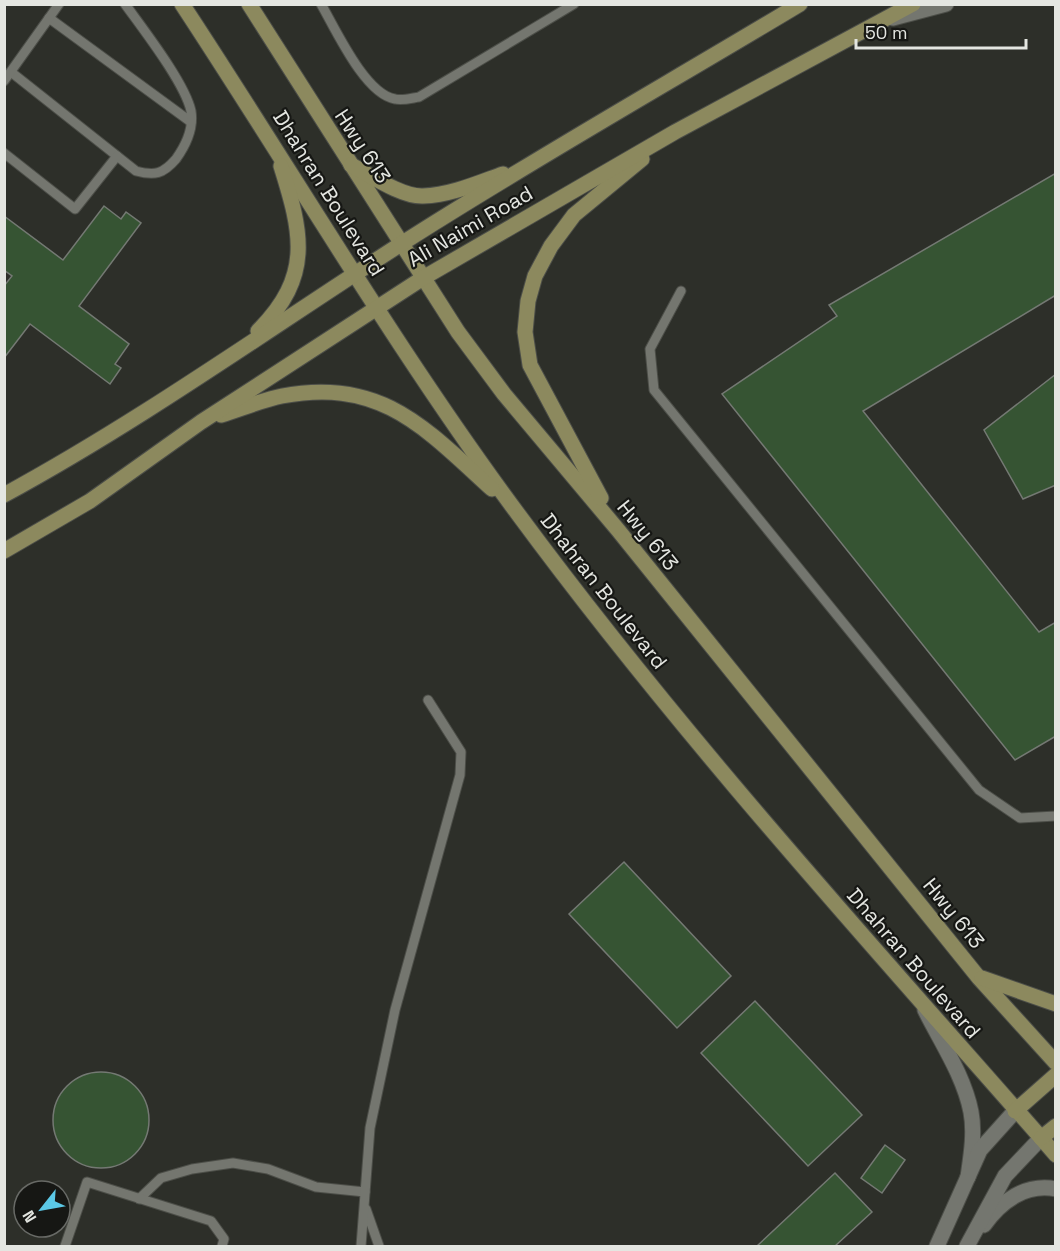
<svg xmlns="http://www.w3.org/2000/svg" width="1060" height="1251" font-family="'Space Grotesk',sans-serif">
<rect width="100%" height="100%" fill="#2d2f29"/>
<g fill="#365433" stroke="#747973" stroke-width="1.5">
<polygon points="1056,173 1056,295 863,411 1039,632 1056,622 1056,736 1015,760 722,394 837,316 829,305"/>
<polygon points="104,206 121,219 126,212 141,223 79,306 129,344 115,364 121,368 110,384 30,324 4,358 4,286 12,276 4,270 4,216 63,260"/>
<polygon points="1056,374 1056,485 1023,499 984,430"/>
<polygon points="624,862 731,976 677,1028 569,914"/>
<polygon points="755,1001 862,1115 808,1166 701,1053"/>
<circle cx="101" cy="1120" r="48"/>
<polygon points="885,1145 905,1160 882,1193 861,1178"/>
<polygon points="835,1173 872,1212 835,1246 757,1246"/>
</g>
<g fill="none" stroke-linecap="round" stroke-linejoin="round">
<g stroke="#4c4e48" stroke-width="11">
<g id="service">
<path d="M 321,4 C 336,30 365,94 395,99 C 402,101 412,98 419,97 L 574,4"/>
<polyline points="49,18 191,122"/>
<path d="M 11,72 L 136,171 C 155,176 163,174 176,159 C 186,145 194,129 191,111 C 185,83 143,29 125,4"/>
<polyline points="4,81 59,4"/>
<polyline points="4,153 75,209 117,156"/>
<polyline points="681,291 650,349 654,390 979,790 1020,818 1056,816"/>
<polyline points="139,1199 161,1178 192,1169 233,1163 268,1169 316,1187 365,1192"/>
<polyline points="366,1209 379,1246"/>
<polyline points="65,1246 87,1182 211,1221 224,1239 222,1246"/>
<polyline points="361,1246 370,1128 395,1010 460,775 461,752 428,700"/>
</g>
</g>
<g stroke="#4c4e48" stroke-width="17">
<g id="minor">
<polyline points="893,18 946,4"/>
<path d="M 925,1010 C 941,1042 964,1076 971,1112 C 975,1133 971,1156 968,1177"/>
<path d="M 984,1225 C 1001,1201 1026,1183 1056,1189"/>
<polyline points="937,1246 980,1150 1015,1111"/>
<polyline points="967,1246 1005,1176 1041,1138"/>
</g>
</g>
<g stroke="#4c4e48" stroke-width="17">
<g id="secondary">
<path d="M 182,4 C 294,174 397,351 518,514 C 684,739 872,945 1056,1155"/>
<polyline points="249,4 458,332 504,394 618,530 979,978 1056,1063"/>
<path d="M 351,165 C 370,175 402,197 423,196 C 451,195 478,183 503,174"/>
<path d="M 258,331 C 313,276 302,233 281,166"/>
<path d="M 221,415 C 241,409 262,400 282,396 C 381,377 425,428 492,489"/>
<path d="M 4,495 C 142,420 270,328 401,244 C 532,160 667,84 800,4"/>
<polyline points="601,498 530,365 525,332 528,301 535,276 551,246 574,215 642,159"/>
<polyline points="4,551 90,501 201,422 423,278 675,132 913,4"/>
<polyline points="982,978 1056,1004"/>
<polyline points="1015,1111 1056,1075"/>
<polyline points="1041,1138 1056,1126"/>
</g>
</g>
<use href="#service" stroke="#74766f" stroke-width="9"/>
<use href="#minor" stroke="#74766f" stroke-width="15"/>
<use href="#secondary" stroke="#8c895e" stroke-width="15"/>
</g>
<g text-anchor="middle" dominant-baseline="central" stroke-width="4.5" stroke-linejoin="round" paint-order="stroke">
<g font-size="21" fill="#e4e6e1" stroke="#161714">
<text transform="translate(363 146) rotate(57)">Hwy 613</text>
<text transform="translate(329 193) rotate(58)">Dhahran Boulevard</text>
<text transform="translate(470 226) rotate(-30)">Ali Naimi Road</text>
<text transform="translate(648 535) rotate(51)">Hwy 613</text>
<text transform="translate(604 591) rotate(52)">Dhahran Boulevard</text>
<text transform="translate(954 913) rotate(51)">Hwy 613</text>
<text transform="translate(914 963) rotate(49)">Dhahran Boulevard</text>
</g>
</g>
<rect width="1060" height="1251" fill="none" stroke="#e4e6e1" stroke-width="12"/>
<g transform="translate(42 1209) rotate(239)"><circle r="28" fill="#161714" stroke="#686a66" stroke-width="1.5"/>
<path d="M0-4.5L10 22L0 15L-10 22Z" fill="#5bc8e6"/>
<text y="-9" font-size="16" font-weight="bold" text-anchor="middle" fill="#e4e6e1">N</text>
</g>
<path d="M856 39v9h170v-9" fill="none" stroke="#e4e6e1" stroke-width="3"/>
<text x="865" y="39" font-size="18" fill="#e4e6e1" stroke="#161714" stroke-width="4.5" paint-order="stroke">50 m</text>
</svg>
